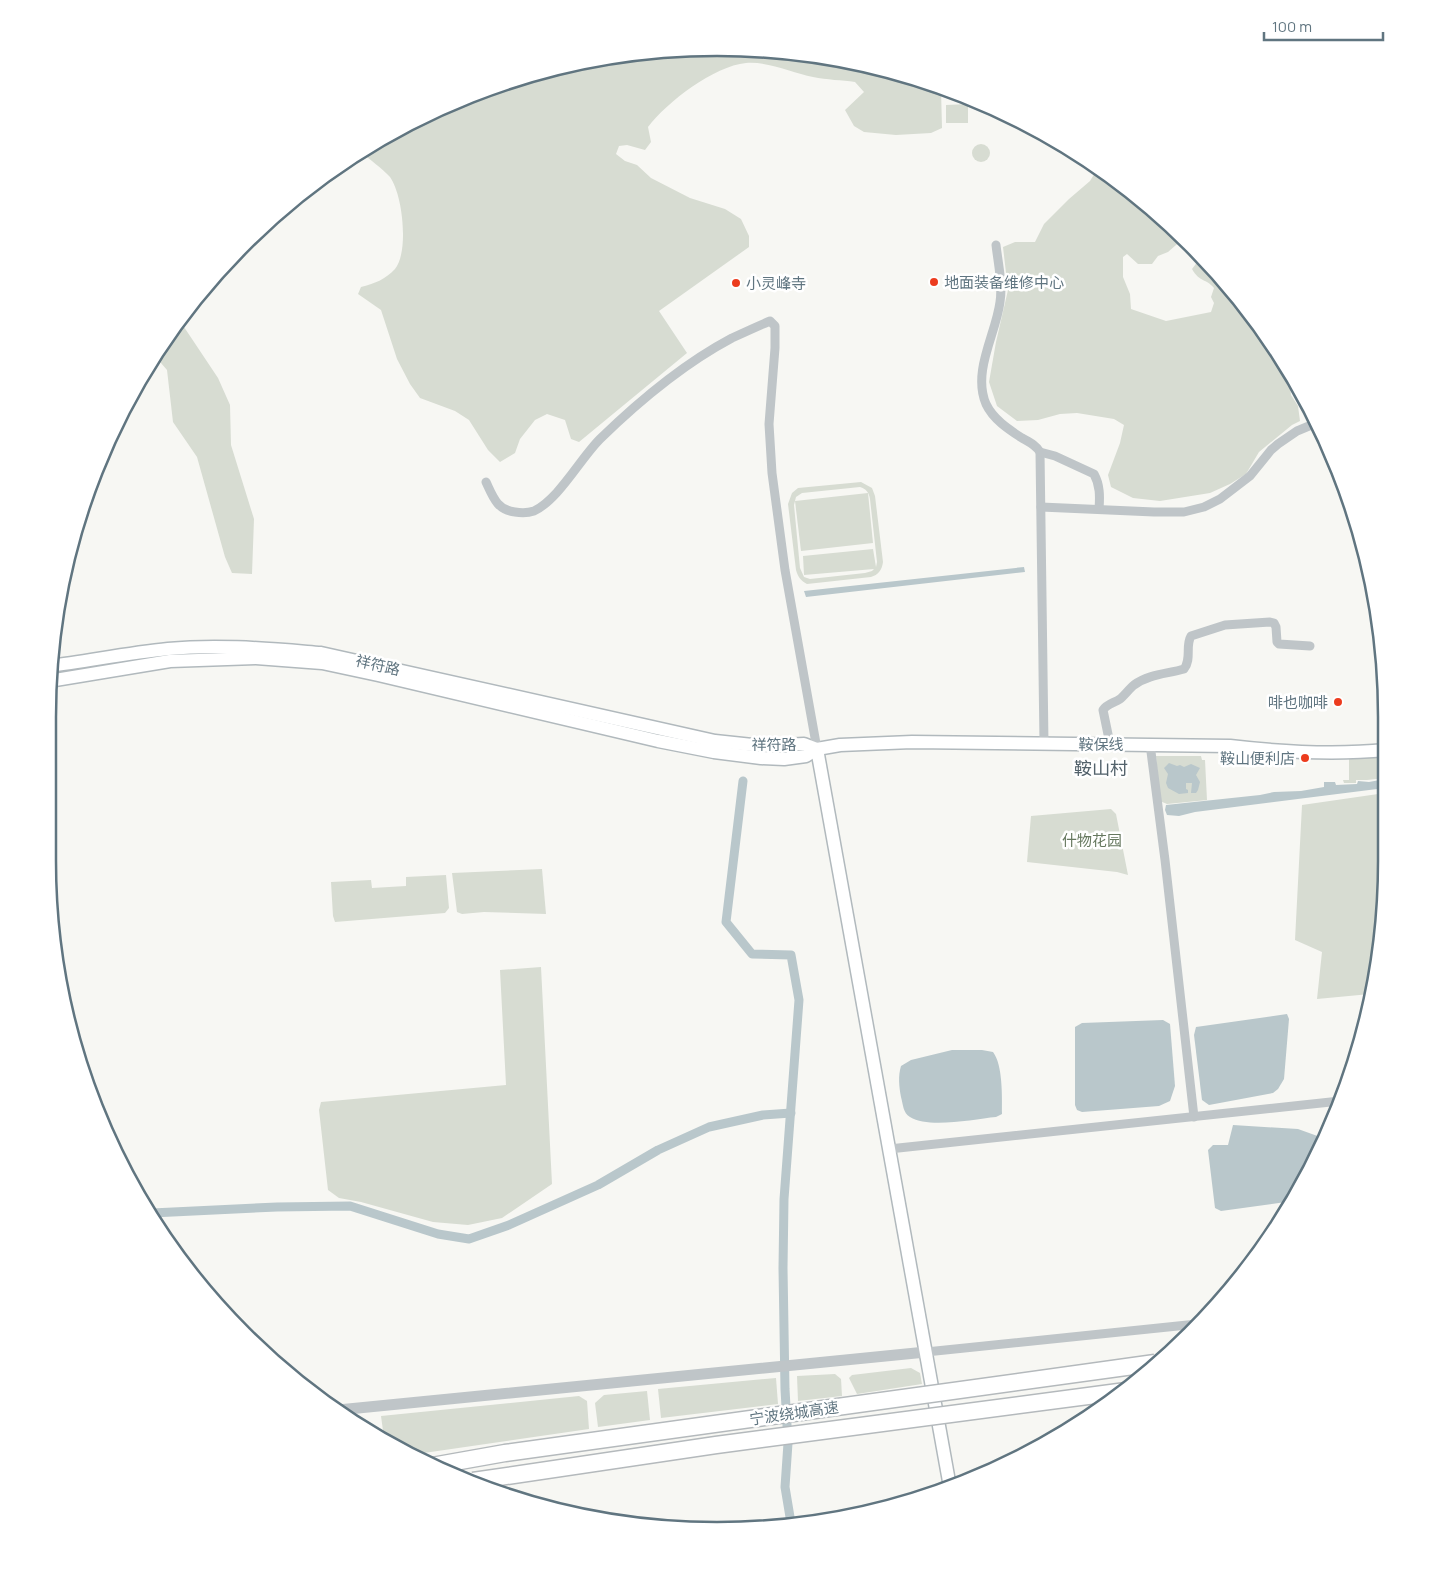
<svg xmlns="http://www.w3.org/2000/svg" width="1434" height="1578" font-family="Manrope,'Noto Sans SC',sans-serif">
<rect width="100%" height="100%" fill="#f7f7f3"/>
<g fill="#d7dcd2" fill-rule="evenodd">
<path d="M 717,48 L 847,60 L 941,89 L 942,128 L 931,133 L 896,135 L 864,132 L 854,126 L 845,110 L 864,92 L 855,82 C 842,80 827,80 813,77 C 793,73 767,61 746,63 C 714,66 667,102 648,127 L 651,142 L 645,150 L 627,145 L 619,146 L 616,154 L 625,161 L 637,165 L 651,178 L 690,198 L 725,209 L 741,219 L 749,236 L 749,247 L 659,311 L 687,353 L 579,442 L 571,439 L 565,420 L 547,414 L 535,420 L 520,439 L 515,453 L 500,462 L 488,450 L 469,420 L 455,411 L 420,398 L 410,384 L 397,359 L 381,310 L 358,294 L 361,287 C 374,284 386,279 395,269 C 409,252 403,195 390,177 C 382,168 370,160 361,152 L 461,99 L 586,60 Z"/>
<polygon points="968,104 968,123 946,123 946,105"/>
<circle cx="981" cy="153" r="9"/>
<path d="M 1098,168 L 1184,238 L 1168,252 L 1158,256 L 1152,264 L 1138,264 L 1127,254 L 1123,257 L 1123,277 L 1130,294 L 1131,309 L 1166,321 L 1211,312 L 1214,303 L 1211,297 L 1214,288 C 1206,278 1200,283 1192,269 L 1201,257 L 1274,345 L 1294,383 L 1290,385 L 1291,395 L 1298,406 L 1300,421 L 1292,425 L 1259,452 L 1246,474 L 1230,484 L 1210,493 L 1160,501 L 1133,498 L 1111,487 L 1108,475 L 1120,443 L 1124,425 L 1114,419 L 1077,413 L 1060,414 L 1038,420 L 1017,421 L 997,406 L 989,382 L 996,342 L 1008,290 L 1003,247 L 1015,242 L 1035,242 L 1044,224 L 1069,199 L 1090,181 Z"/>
<polygon points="180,321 218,378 230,405 231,445 254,519 252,574 232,573 225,557 197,457 173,422 167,370 155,356 160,345"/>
<path d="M 861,482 L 872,488 L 875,496 L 883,562 C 882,570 878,575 871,577 L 807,584 C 801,581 798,577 796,570 L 788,504 L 792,493 L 798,488 ZM 860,487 C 866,489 869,492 870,499 L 877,562 L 876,567 L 873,549 L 803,556 L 804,575 L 874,569 L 872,571 L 865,573 L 810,579 L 804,577 L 800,568 L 794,505 L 796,497 L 802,493 Z"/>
<polygon points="868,493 873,543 801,551 795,501"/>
<polygon points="1386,753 1385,778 1367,780 1356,780 1356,783 1344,783 1343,780 1349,780 1349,756"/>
<polygon points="1156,756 1201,756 1202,760 1205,760 1207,800 1167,804 1160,801"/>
<polygon points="1385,793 1381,948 1370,994 1317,999 1322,952 1295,940 1302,805"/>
<polygon points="1111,809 1116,814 1128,875 1117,872 1027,862 1031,816"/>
<polygon points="542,869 546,914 484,912 462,914 457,912 452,873"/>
<polygon points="446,875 449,908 445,913 335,922 333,916 331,882 371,880 372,888 406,886 406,877"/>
<polygon points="541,967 552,1184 502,1218 468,1225 433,1222 361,1202 339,1198 328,1190 319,1110 321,1102 506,1085 500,970"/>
<polygon points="911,1368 920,1373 922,1384 857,1394 849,1378 852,1375"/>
<polygon points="835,1374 841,1379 842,1396 798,1401 797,1376"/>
<polygon points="776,1378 778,1404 661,1418 658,1389"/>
<polygon points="647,1391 650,1420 598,1427 595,1403 604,1395"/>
<polygon points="579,1396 587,1401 589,1429 410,1455 384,1438 381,1416"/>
</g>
<g fill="#b9c7cb">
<polygon points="1024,567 1025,572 806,597 804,591"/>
<polygon points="1169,763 1177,766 1180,765 1184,767 1191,764 1200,768 1196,775 1200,782 1198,790 1196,793 1191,793 1192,783 1186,783 1186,789 1188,790 1188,793 1179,794 1168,788 1166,783 1168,774 1164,768"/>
<polygon points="1385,779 1385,788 1195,812 1179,816 1167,815 1165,810 1166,805 1260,795 1274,792 1301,791 1324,787 1324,782 1335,782 1336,785 1357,784 1358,781 1369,782"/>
<polygon points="1287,1014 1289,1019 1284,1079 1278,1089 1273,1093 1209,1105 1202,1100 1194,1035 1196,1027"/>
<polygon points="1163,1020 1170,1024 1175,1086 1170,1101 1159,1106 1082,1112 1077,1110 1075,1105 1075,1027 1082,1023"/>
<path d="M 952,1050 L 982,1050 L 993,1052 C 1003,1065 1002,1097 1002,1114 L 996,1117 C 974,1119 929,1129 910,1117 C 903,1113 903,1104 901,1097 C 899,1086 898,1076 901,1066 L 911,1060 Z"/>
<polygon points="1233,1125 1298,1129 1323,1138 1293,1201 1221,1211 1215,1208 1208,1150 1213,1145 1228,1145"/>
</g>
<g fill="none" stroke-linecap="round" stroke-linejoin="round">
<g stroke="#b9c7cb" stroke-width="9">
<polyline points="743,781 726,922 752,954 791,955 799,1000 784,1199 783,1268 785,1389 788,1443 785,1487 791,1523"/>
<polyline points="152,1213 277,1207 350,1206 438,1234 469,1239 509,1225 598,1185 658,1150 709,1127 763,1115 791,1113"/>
</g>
<g stroke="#b1b9bd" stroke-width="15">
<g id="secondary">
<path d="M 50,666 C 89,661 128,653 168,649 C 219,644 270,649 321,653 L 715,741 L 762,746 L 804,744 L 817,749"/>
<path d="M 49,681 L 170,661 L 256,658 L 322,663 L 378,675 L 658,741 L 714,752 L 761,758 L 784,759 L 806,756 L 817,749 L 840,745 L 912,742 L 1230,746 C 1281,752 1334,755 1386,750"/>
<polyline points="817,749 950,1487"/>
</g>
</g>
<g stroke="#bfc5c8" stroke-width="9">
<path d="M 996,245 C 998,263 1003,284 1000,302 C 996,334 972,371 986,404 C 993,419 1008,429 1022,438 C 1029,442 1036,445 1040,452 L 1044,743"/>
<path d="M 1040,452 L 1055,456 L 1094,474 C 1100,485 1100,496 1099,509"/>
<path d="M 486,482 C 493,497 497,510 515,512 C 521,513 528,513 534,511 C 559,499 580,459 600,439 C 640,400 683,364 732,338 C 745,332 758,326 770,321 L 775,326 L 775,348 L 769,424 L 772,473 L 785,570 L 817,749"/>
<polyline points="1041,507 1154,512 1184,512 1204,507 1220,499 1250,476 1271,450 1278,444 1297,431 1309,426"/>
<path d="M 1110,744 L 1103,710 C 1107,704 1114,703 1120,699 C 1125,695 1129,689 1134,685 C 1149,674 1167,674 1184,669 C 1192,659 1185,646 1191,636 L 1225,625 L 1270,622 L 1274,623 L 1276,627 L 1277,642 L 1279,644 L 1310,646"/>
<polyline points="1150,744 1165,860 1194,1117"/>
<polyline points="889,1149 1340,1101"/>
<polyline points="926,1352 1197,1324"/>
</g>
<polyline stroke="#bfc5c8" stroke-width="11" points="338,1410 926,1352"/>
<use href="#secondary" stroke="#fff" stroke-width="12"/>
<g stroke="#b4b9bc" stroke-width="19" stroke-linecap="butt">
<g id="motorway-bridge">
<polyline points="432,1466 505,1453 1155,1363"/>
<polyline points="473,1481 716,1445 1126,1391"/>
</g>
</g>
<use href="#motorway-bridge" stroke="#fff" stroke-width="16"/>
</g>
<g fill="#ec3c1e" stroke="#fff" stroke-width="2">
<circle cx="934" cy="282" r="5"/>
<circle cx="736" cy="283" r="5"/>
<circle cx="1338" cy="702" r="5"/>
<circle cx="1305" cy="758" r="5"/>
</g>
<g text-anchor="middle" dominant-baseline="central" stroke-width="5" stroke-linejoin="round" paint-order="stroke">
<g font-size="15" fill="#607580" stroke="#fff" text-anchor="start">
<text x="944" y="282">地面装备维修中心</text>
<text x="746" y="283">小灵峰寺</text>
<text x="1328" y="702" text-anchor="end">啡也咖啡</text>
<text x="1295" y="758" text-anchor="end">鞍山便利店</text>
</g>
<g font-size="15" fill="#607580" stroke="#fff">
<text transform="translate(378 665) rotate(13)">祥符路</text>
<text x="774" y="744">祥符路</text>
<text x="1101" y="744">鞍保线</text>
<text transform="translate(794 1413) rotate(-8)">宁波绕城高速</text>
</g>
<g font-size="15" fill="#66785f" stroke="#fff">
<text x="1092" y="840">什物花园</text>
</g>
<g font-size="18" fill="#53626b" stroke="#fff">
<text x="1101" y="768">鞍山村</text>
</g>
</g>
<path d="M0 0H1434V1578H0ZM717 56H717A661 661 0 0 1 1378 717V861A661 661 0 0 1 717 1522H717A661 661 0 0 1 56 861V717A661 661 0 0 1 717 56Z" fill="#fff" fill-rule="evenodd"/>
<path fill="none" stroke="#607580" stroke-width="2.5" d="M717 56H717A661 661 0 0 1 1378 717V861A661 661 0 0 1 717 1522H717A661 661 0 0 1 56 861V717A661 661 0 0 1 717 56Z"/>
<path d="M1264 32v8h119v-8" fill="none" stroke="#607580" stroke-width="2.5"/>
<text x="1272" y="32" font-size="15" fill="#607580" stroke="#ffffff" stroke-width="4" paint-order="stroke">100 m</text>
</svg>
